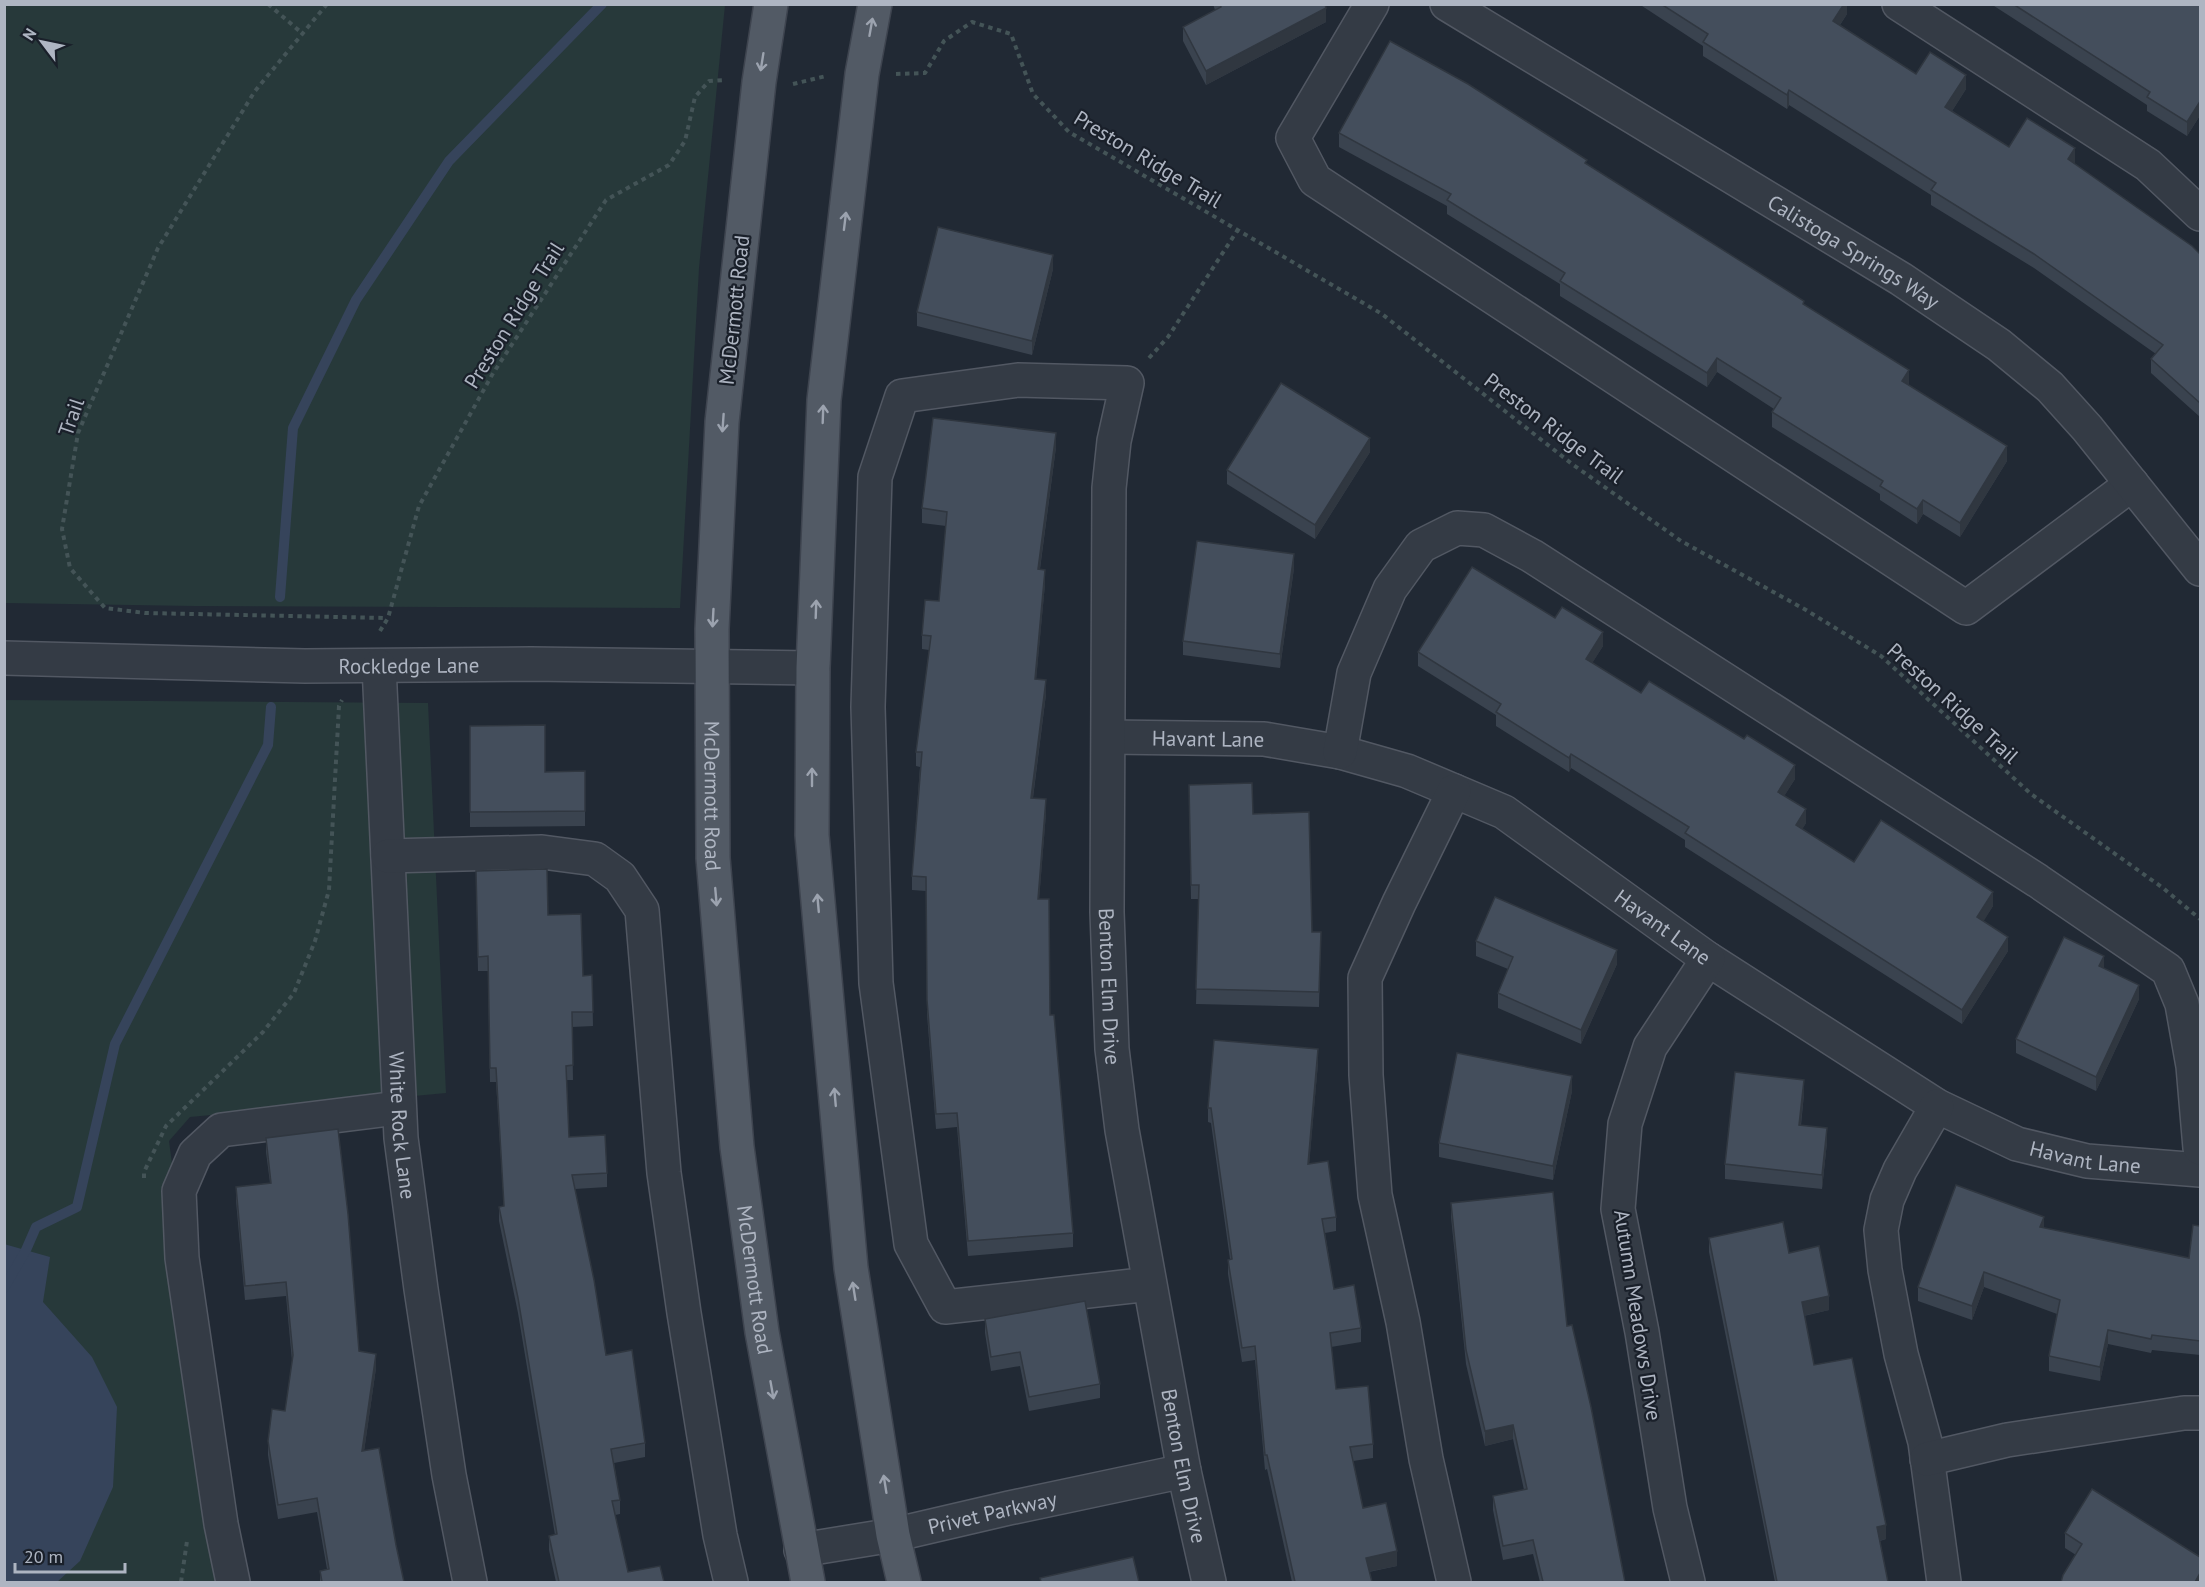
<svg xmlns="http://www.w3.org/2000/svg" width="2205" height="1587" font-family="'PT Sans',sans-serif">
<rect width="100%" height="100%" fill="#212934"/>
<g fill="#27393a">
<polygon points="4,5 725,5 699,268 680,608 194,606 5,603"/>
<polygon points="5,700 428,703 446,1093 190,1117 169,1141 228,1582 5,1582"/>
</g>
<polygon fill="#36445b" points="4,1244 50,1257 43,1302 92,1357 117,1407 113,1487 80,1561 57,1582 5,1582"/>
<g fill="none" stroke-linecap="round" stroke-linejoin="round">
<g stroke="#36445b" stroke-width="10">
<polyline points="280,597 293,428 356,300 449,161 602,4"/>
<polyline points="4,1288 26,1250 36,1227 77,1207 115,1044 268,745 271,707"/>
</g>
<g stroke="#525863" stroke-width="36">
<g id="minor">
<polyline points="1372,4 1293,138 1315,180 1966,608 2132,484"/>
<path id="s1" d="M 1447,4 L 1901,279 L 1999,345 L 2050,387 L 2087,428 L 2200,569"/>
<polyline points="1899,4 2148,165 2200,214"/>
<path id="s2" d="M 4,658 L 305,666 L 531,664 L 813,668"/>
<path id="s3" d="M 379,666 L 401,1138 L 421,1289 L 449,1475 L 470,1582"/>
<path id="s4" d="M 1109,737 L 1264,739 L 1340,752 L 1407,771 L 1504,812 L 1708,959 L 1937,1106 L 2017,1144 L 2087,1161 L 2200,1170"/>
<polyline points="1340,752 1354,673 1390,589 1421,546 1457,528 1484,530 1532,556 2038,881 2168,970 2182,1004 2193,1066 2200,1148"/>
<polyline points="388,856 542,852 595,859 620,877 642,910 664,1173 684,1313 720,1535 731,1582"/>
<polyline points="1937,1106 1900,1170 1887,1200 1881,1230 1885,1270 1901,1354 1925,1442 1944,1582"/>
<path id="s5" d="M 1150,1284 L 945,1307 L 911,1244 L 876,983 L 868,707 L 875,477 L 902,396 L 1018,380 L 1127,383 L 1114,441 L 1109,488 L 1107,912 L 1112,1049 L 1122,1130 L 1184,1471 L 1209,1582"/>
<polyline points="1927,1459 2007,1440 2184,1413 2200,1413"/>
<path id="s6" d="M 801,1550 L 893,1535 L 1009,1508 L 1184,1471"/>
<polyline points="233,1582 221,1524 182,1258 179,1191 195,1154 221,1130 398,1108"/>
<polyline points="1454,1582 1426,1459 1403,1322 1375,1195 1366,1075 1365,978 1399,903 1454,791"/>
<polyline points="1688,1582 1670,1508 1642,1332 1618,1209 1625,1124 1650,1047 1708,959"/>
</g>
</g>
<g stroke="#3e444f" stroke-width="36">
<g id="major">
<path id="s7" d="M 771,4 L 759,82 L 722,422 L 712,629 L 713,858 L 737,1147 L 762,1332 L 808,1582"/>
<polyline points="875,4 862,74 824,400 813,668 812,835 851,1268 893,1535 904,1582"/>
</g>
</g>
<g stroke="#445457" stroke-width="4" stroke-dasharray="4.5 4.5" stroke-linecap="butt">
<polyline points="268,4 303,34"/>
<polyline points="327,4 255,91 158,248 78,433 62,529 70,568 105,608 145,613 387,618"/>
<polyline points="896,74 925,73 944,41 972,22 1011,34 1033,94 1069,132 1382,314 1572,464 1681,541 1806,610 1881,656 2031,794 2163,888 2200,919"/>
<polyline points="793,84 826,76"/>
<polyline points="1149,358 1168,337 1237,231"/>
<polyline points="380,631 388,618 419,506 492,375 606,200 669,165 685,141 695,97 709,81 725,80"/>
<polyline points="144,1178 144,1172 166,1126 263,1032 294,993 315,941 329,890 339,706 342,700"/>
<polyline points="181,1582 187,1541"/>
</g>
<use href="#minor" stroke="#343b45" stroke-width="33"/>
<use href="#major" stroke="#525a65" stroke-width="33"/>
</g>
<g fill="#3a434f">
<polygon points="1213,4 1325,4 1326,22 1206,85 1183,41 1183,27 1215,10"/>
<polygon points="1639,4 1847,4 1847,14 1840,25 1916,74 1966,89 1952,111 2009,147 2075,163 2075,164 2200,254 2200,417 2151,373 2151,359 2156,354 2034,268 1931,205 1931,195 1789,105 1787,109 1703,56 1703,46"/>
<polygon points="1991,4 2198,4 2200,6 2200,118 2199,117 2187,136 2147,111 2147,105"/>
<polygon points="1339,133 1587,165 1804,305 2007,461 1960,537 1923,514 1917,524 1880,500 1880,494 1772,427 1772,412 1774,409 1717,372 1707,387 1560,296 1560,284 1447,214 1447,206 1339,147"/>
<polygon points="1053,269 1032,355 917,326 917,312"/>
<polygon points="1056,447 1040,569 1045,584 1036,679 1046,694 1033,798 1046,813 1039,899 1050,1015 1073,1233 1073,1247 968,1256 957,1127 936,1129 927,1014 926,891 912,890 912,876 920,767 916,766 916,752 929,650 922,649 922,635 939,601 946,526 922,523 922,508"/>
<polygon points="1370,452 1315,539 1227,484 1227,470"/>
<polygon points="1294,568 1280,668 1183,655 1183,641"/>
<polygon points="1555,618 1603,646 1592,663 1641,693 1795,779 1784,796 1806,823 1802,829 1854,862 1993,906 1983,921 2008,951 1962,1024 1685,847 1685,840 1571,768 1569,772 1496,726 1496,715 1418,666 1418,652"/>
<polygon points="470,726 545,772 585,771 585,826 470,827"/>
<polygon points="1189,799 1253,814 1312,932 1321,932 1319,1007 1196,1004 1199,899 1191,899"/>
<polygon points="476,871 548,915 583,976 592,975 593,1026 572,1027 573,1080 566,1080 569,1137 607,1173 607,1187 575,1189 606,1355 645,1443 645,1457 614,1463 620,1500 620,1514 615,1515 628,1572 664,1582 556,1582 549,1550 549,1536 555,1535 518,1313 499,1221 499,1207 504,1206 496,1082 490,1082 488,971 478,971"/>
<polygon points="1476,941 1617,964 1581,1044 1498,1008 1498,993 1508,969 1476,956"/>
<polygon points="2104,968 2139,999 2096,1091 2016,1053 2016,1039"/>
<polygon points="1318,1063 1309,1164 1336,1217 1336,1231 1325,1233 1334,1289 1361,1328 1361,1342 1331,1347 1336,1389 1373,1444 1373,1458 1353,1461 1363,1508 1397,1566 1369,1572 1372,1582 1292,1582 1267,1469 1265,1470 1255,1360 1242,1362 1228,1274 1228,1260 1230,1259 1211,1123 1208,1122 1208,1108"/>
<polygon points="1572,1091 1553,1180 1439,1157 1439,1143"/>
<polygon points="1804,1094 1801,1125 1827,1142 1822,1189 1725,1179 1725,1164"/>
<polygon points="266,1138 359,1351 376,1368 364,1451 396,1545 404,1582 320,1582 320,1571 327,1569 317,1512 278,1519 268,1455 268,1441 285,1411 292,1361 286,1296 245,1300 236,1201 236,1187 270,1183 266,1152"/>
<polygon points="1451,1203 1567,1326 1625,1582 1540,1582 1533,1554 1503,1560 1493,1510 1493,1496 1524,1490 1513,1439 1485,1446 1466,1364 1451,1217"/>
<polygon points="2200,1226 2200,1355 2152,1350 2151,1353 2108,1344 2100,1381 2049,1371 2049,1356 2057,1314 1984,1287 1972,1320 1918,1301 1918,1287 2044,1228 2189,1258"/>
<polygon points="1709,1238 1789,1253 1829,1310 1804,1316 1814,1365 1886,1539 1880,1541 1888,1582 1775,1582 1709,1252"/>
<polygon points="985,1319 1100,1384 1100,1398 1029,1411 1020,1366 991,1371 985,1333"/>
<polygon points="2065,1533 2200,1557 2076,1555 2065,1548"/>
</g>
<g fill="#303740">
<polygon points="1844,4 1847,4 1847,14 1833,35 1833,21"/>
<polygon points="1326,8 1326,22 1206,85 1206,71"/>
<polygon points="1966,75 1966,89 1945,122 1945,107"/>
<polygon points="1789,90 1789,105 1787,109 1787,95"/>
<polygon points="2199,103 2199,117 2187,136 2187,122"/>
<polygon points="2075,148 2075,163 2068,173 2068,159"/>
<polygon points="1053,255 1053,269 1032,355 1032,341"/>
<polygon points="1717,358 1717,372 1707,387 1707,373"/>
<polygon points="1909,370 1909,385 1902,381"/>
<polygon points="1056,433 1056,447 1038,583 1038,569"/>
<polygon points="1370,438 1370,452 1315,539 1315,525"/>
<polygon points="2007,446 2007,461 1960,537 1960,523"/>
<polygon points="1923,500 1923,514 1917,524 1917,509"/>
<polygon points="1294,554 1294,568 1280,668 1280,654"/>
<polygon points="1045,570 1045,584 1035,693 1035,679"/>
<polygon points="1603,632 1603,646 1586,673 1586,659"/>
<polygon points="1046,680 1046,694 1031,812 1031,798"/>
<polygon points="1571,754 1571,768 1569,772 1569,758"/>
<polygon points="1795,765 1795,779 1778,806 1778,792"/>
<polygon points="1046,799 1046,813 1038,914 1038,899"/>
<polygon points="1806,809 1806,823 1796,840 1796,825"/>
<polygon points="1993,892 1993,906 1977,932 1977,917"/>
<polygon points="2008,937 2008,951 1962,1024 1962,1010"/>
<polygon points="1617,950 1617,964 1581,1044 1581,1030"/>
<polygon points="2104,956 2104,970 2099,966"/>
<polygon points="2139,985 2139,999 2096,1091 2096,1077"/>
<polygon points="1318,1049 1318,1063 1308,1179 1308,1164"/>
<polygon points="1572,1076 1572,1091 1553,1180 1553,1166"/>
<polygon points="1804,1080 1804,1094 1799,1139 1799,1125"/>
<polygon points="1827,1128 1827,1142 1822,1189 1822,1175"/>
<polygon points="2044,1217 2044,1231 2040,1227"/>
<polygon points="1984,1272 1984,1287 1972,1320 1972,1306"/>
<polygon points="1829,1296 1829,1310 1802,1316 1802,1302"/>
<polygon points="2108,1330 2108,1344 2100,1381 2100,1367"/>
<polygon points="376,1354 376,1368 362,1466 362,1451"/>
<polygon points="1513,1425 1513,1439 1485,1446 1485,1431"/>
<polygon points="1886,1525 1886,1539 1877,1541 1877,1527"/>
<polygon points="1397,1551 1397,1566 1366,1572 1366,1558"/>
<polygon points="2200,1573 2200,1582 2195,1582"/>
</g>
<g fill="#444e5c" stroke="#303740" stroke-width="1.5">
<polygon points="1220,4 1325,4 1326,8 1206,71 1183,27 1221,7"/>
<polygon points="1661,4 1844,4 1833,21 1916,74 1930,52 1966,75 1945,107 2009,147 2027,118 2075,148 2068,159 2192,246 2200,254 2200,403 2151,359 2163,345 2034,254 1931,190 1936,183 1789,90 1787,95 1703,42 1708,34"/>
<polygon points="2013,4 2198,4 2200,6 2200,104 2199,103 2187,122 2147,97 2150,92"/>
<polygon points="1390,41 1468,84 1587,160 1585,163 1804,301 1803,304 1909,370 1902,381 2007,446 1960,523 1923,500 1917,509 1880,486 1883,481 1772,412 1781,398 1717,358 1707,373 1560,281 1565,273 1447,200 1451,194 1339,133"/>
<polygon points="938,227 1053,255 1032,341 917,312"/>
<polygon points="1281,383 1370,438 1315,525 1227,470"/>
<polygon points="933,418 1056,433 1038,569 1045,570 1035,679 1046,680 1031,798 1046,799 1038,899 1049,899 1050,1015 1054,1015 1073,1233 968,1241 957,1113 936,1114 927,1000 926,877 912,876 922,752 916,752 931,636 922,635 925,600 939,601 947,512 922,508"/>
<polygon points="1197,541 1294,554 1280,654 1183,641"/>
<polygon points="1472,567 1555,618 1562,607 1603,632 1586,659 1641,693 1649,681 1744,739 1747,735 1795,765 1778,792 1806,809 1796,825 1854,862 1881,820 1993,892 1977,917 2008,937 1962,1010 1685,833 1689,827 1571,754 1569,758 1496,712 1501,704 1418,652"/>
<polygon points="545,725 545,772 585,771 585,811 470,812 470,726"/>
<polygon points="1252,783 1253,814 1309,812 1312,932 1321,932 1319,992 1196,989 1199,885 1191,885 1189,785"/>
<polygon points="547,869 548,915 581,914 583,976 592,975 593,1012 572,1012 573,1065 566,1066 569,1137 605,1135 607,1173 572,1175 594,1280 606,1355 632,1350 645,1443 611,1449 620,1500 612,1501 628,1572 660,1566 664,1582 559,1582 549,1536 557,1534 518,1298 499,1207 504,1206 496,1068 490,1068 488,956 478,957 476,871"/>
<polygon points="1495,897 1617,950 1581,1030 1498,993 1513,957 1476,941"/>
<polygon points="2064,937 2104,956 2099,966 2139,985 2096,1077 2016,1039"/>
<polygon points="1214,1040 1318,1049 1308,1164 1328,1161 1336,1217 1322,1219 1334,1289 1354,1285 1361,1328 1330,1333 1336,1389 1368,1386 1373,1444 1350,1447 1363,1508 1386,1503 1397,1551 1366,1558 1372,1582 1295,1582 1267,1455 1265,1455 1255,1346 1242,1348 1228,1260 1232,1259 1211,1108 1208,1108"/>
<polygon points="1457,1053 1572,1076 1553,1166 1439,1143"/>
<polygon points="1735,1072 1804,1080 1799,1125 1827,1128 1822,1175 1725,1164"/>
<polygon points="338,1129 348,1214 359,1351 376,1354 362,1451 379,1448 396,1545 404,1582 322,1582 320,1571 329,1569 317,1498 278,1505 268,1441 272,1409 285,1411 293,1355 286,1282 245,1286 236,1187 271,1183 266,1138"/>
<polygon points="1956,1185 2044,1217 2040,1227 2189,1258 2193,1225 2200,1226 2200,1341 2152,1335 2151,1339 2108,1330 2100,1367 2049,1356 2060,1300 1984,1272 1972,1306 1918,1287"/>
<polygon points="1553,1192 1567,1326 1572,1325 1591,1407 1625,1582 1543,1582 1533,1540 1503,1546 1493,1496 1527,1489 1513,1425 1485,1431 1466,1350 1451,1203"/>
<polygon points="1783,1222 1789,1253 1819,1246 1829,1296 1802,1302 1814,1365 1852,1358 1886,1525 1877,1527 1888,1582 1777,1582 1709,1238"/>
<polygon points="1085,1301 1100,1384 1029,1397 1020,1352 991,1357 985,1319"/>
<polygon points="2092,1489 2200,1557 2200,1573 2195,1582 2061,1582 2063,1575 2082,1544 2065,1533"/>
<polygon points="1133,1557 1139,1582 1041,1582 1040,1578"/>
</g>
<defs><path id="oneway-shaft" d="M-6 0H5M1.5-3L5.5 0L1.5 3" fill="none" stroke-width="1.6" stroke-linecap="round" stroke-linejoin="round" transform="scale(1.5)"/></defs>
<g stroke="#9ca3af">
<use href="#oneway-shaft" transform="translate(871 27) rotate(-80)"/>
<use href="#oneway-shaft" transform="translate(762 62) rotate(99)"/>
<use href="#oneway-shaft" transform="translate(845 221) rotate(-83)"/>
<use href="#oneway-shaft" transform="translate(823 414) rotate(-88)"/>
<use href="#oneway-shaft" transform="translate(723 423) rotate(94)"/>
<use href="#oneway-shaft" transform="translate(816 609) rotate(-88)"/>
<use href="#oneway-shaft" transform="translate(713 618) rotate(93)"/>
<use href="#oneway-shaft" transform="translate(812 777) rotate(-90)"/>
<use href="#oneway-shaft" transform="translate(716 897) rotate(85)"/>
<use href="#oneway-shaft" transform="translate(818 903) rotate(-95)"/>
<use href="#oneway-shaft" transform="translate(835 1097) rotate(-95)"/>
<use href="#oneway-shaft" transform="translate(854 1291) rotate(-99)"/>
<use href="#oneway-shaft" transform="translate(772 1390) rotate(80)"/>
<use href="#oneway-shaft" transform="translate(885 1484) rotate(-99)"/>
</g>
<g text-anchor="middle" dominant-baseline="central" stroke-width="4.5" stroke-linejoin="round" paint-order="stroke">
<g font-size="21" fill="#aeb5c2" stroke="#1a202a">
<text transform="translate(1148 159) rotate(31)">Preston Ridge Trail</text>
<text stroke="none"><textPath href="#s1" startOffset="476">Calistoga Springs Way</textPath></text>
<text transform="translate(734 310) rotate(-84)">McDermott Road</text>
<text transform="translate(514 315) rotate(-58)">Preston Ridge Trail</text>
<text transform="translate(71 417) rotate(-71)">Trail</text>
<text transform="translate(1554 428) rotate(37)">Preston Ridge Trail</text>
<text stroke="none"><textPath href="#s2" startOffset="405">Rockledge Lane</textPath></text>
<text transform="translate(1953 703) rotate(42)">Preston Ridge Trail</text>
<text stroke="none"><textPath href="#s4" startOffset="99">Havant Lane</textPath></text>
<text stroke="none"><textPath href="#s7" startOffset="795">McDermott Road</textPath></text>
<text stroke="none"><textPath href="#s4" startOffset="603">Havant Lane</textPath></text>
<text stroke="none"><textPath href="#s5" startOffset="1964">Benton Elm Drive</textPath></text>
<text stroke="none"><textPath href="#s3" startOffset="460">White Rock Lane</textPath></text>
<text stroke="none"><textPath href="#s4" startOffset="1089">Havant Lane</textPath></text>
<text stroke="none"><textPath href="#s7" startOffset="1281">McDermott Road</textPath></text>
<text transform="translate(1638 1315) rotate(81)">Autumn Meadows Drive</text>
<text stroke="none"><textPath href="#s5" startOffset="2450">Benton Elm Drive</textPath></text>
<text stroke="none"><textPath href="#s6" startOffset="195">Privet Parkway</textPath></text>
</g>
</g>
<rect width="2205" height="1587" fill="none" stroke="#aeb5c2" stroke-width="12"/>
<g transform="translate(42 42) rotate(302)" stroke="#1a202a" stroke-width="4.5" paint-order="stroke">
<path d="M0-4.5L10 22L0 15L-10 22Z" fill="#aeb5c2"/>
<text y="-9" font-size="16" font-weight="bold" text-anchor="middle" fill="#aeb5c2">N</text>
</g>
<path d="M15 1563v9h110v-9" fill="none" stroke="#aeb5c2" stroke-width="3"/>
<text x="24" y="1563" font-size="18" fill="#aeb5c2" stroke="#1a202a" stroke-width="4.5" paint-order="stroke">20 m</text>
</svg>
